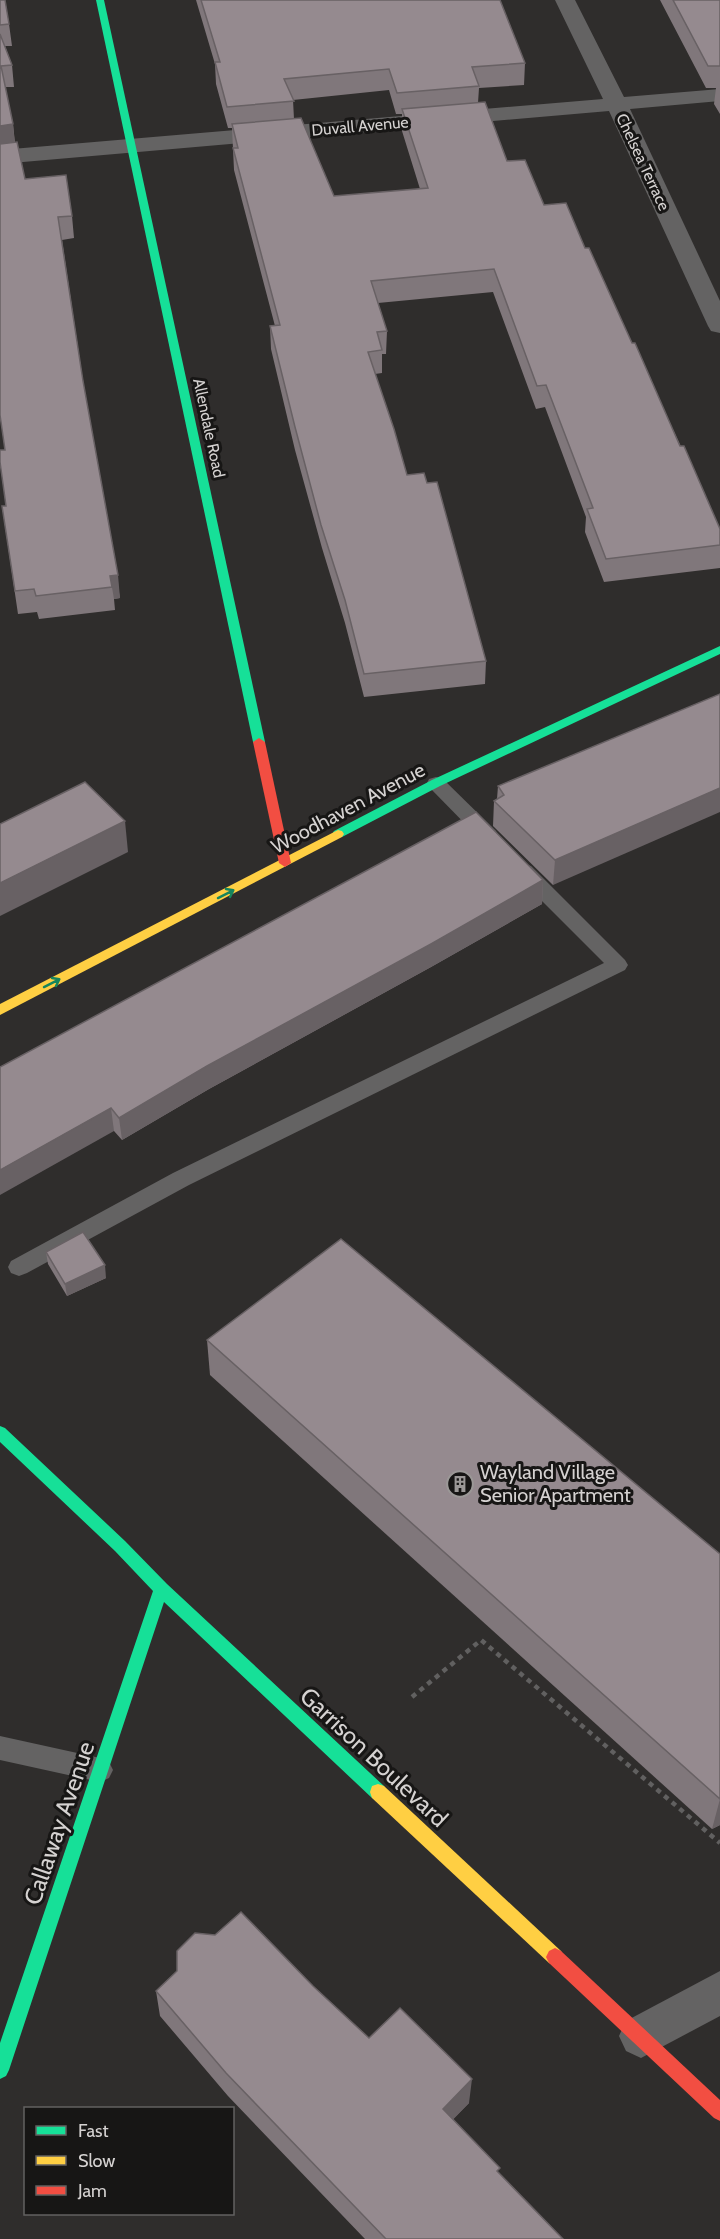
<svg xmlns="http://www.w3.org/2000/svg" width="720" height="2239" font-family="Cabin,sans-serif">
<rect width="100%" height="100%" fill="#2f2d2c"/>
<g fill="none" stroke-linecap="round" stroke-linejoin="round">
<polyline stroke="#616060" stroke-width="4.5" stroke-dasharray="5 5" stroke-linecap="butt" points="412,1697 481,1640 720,1843"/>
<g fill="#646363" fill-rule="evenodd">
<polygon points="436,777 443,779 496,831 498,836 496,841 489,843 482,841 429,787 427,783 429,779"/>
<polygon points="524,864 531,866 625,960 628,965 625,970 189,1185 27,1273 19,1276 11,1273 8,1267 11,1261 173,1173 604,963 517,876 514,871 517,866"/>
<polygon points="0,1736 100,1758 109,1762 113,1770 109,1778 100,1782 0,1760"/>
</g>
<g fill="#646363" fill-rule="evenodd">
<polygon points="555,0 575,0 624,97 720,89 720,101 630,109 720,301 720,333 711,331 708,326 609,111 0,164 0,150 603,99"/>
<polygon points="720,1971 720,2016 641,2058 626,2051 619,2036 626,2021"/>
</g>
<g fill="#16e098" fill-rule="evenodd">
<polygon points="96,0 104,0 265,742 259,746 253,742"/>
<polygon points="720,646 720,654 440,786 342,837 334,837 332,834 334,831 432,780"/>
<polygon points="0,1426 5,1428 125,1541 167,1584 384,1786 386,1792 384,1798 378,1800 372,1798 164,1602 9,2070 6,2076 0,2079 0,2043 153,1591 115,1551 0,1442"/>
</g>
<g fill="#ffcf43" fill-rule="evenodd">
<polygon points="338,830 342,831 344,834 342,837 0,1015 0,1004"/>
<polygon points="378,1784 384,1786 561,1951 564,1957 561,1963 555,1966 549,1963 372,1798 370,1792 372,1786"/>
</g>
<g fill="#f24e42" fill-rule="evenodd">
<polygon points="259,738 265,742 291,863 285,867 279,863 253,742"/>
<polygon points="555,1948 561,1951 720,2100 720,2121 714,2118 549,1963 546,1957 549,1951"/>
</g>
</g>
<g fill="#80777b" fill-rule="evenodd">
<polygon points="0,0 9,24 12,46 5,46 12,65 14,87 5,87 13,124 15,143 25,179 72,216 74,238 62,240 83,381 120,598 114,599 115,610 39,619 37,612 18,614 2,506 6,506 5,450 0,415"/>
<path d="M 196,0 L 500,0 L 525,63 L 524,85 L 479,88 L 478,103 L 507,161 L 544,205 L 585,248 L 632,343 L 720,529 L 720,568 L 604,582 L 585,532 L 586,517 L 545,407 L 536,409 L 493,292 L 378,303 L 387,331 L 386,354 L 382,354 L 382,373 L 375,374 L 407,475 L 486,661 L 485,684 L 364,697 L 345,623 L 322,548 L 295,450 L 271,349 L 270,326 L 275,326 L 234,170 L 232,128 L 228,128 L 216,84 L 215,64 ZM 389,90 L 396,114 L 402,114 L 402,131 L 420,189 L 334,196 L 294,119 L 293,100 Z"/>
<polygon points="660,0 720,0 720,114 714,104 716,88 706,88"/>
<polygon points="720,694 553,885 493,826 494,801 497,799 498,786"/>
<polygon points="543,880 542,904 431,967 209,1089 122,1140 114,1131 0,1067"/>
<polygon points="46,1252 106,1278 67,1296 48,1264"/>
<polygon points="207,1340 720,1554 720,1825 712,1829 210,1375"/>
<polygon points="313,1986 369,2038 469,2103 453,2119 500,2174 563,2239 365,2239 228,2096 160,2016 156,1991"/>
</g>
<g fill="#686164">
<polygon points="13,124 15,146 0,148 0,126"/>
<polygon points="118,575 120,598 114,599 110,576"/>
<polygon points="720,788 720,812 553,885 555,860"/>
<polygon points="125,821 128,852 0,916 0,883"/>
<polygon points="543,880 542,904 431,967 209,1089 122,1140 119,1118 207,1066"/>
<polygon points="111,1108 114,1131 0,1195 0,1170"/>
<polygon points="105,1265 106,1278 67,1296 65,1284"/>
<polygon points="720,1799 720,1825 712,1829"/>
<polygon points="472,2079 469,2103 441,2132 443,2109"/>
</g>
<g fill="#958a8f" stroke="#686164" stroke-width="1.5">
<polygon points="0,0 5,0 9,24 0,25"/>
<polygon points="201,0 500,0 525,63 472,67 479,86 397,93 389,69 284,79 294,101 227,107 215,62 220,62"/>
<polygon points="673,0 720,0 720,66 708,66"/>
<polygon points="0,34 12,65 1,66 13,124 0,126"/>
<polygon points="485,102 507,161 525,160 544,205 566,203 585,248 589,248 632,343 635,343 680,446 684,446 720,529 720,545 606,559 587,509 593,508 546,385 537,386 494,269 371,281 387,331 377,332 382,350 368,352 394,429 407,475 424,473 427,483 437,482 486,661 364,674 345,600 321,525 295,427 270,326 280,325 233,148 238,148 232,124 301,118 334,196 428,188 402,109"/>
<polygon points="17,142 25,179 66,175 72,216 58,217 83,381 118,575 110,576 112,587 36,596 34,589 15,591 2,506 6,506 0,462 0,450 5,450 0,415 0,144"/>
<polygon points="720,694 720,788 555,860 494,801 504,795 498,786"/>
<polygon points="85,782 125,821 0,883 0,824"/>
<polygon points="476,812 543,880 431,944 207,1066 119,1118 111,1108 0,1170 0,1067"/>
<polygon points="83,1232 105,1265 65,1284 46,1252"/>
<polygon points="341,1239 720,1554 720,1799 207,1340"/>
<polygon points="241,1912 313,1986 369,2038 400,2008 472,2079 443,2109 500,2168 497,2171 563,2239 386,2239 226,2073 156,1991 177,1971 177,1951 195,1933 215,1935"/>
</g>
<defs><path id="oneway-shaft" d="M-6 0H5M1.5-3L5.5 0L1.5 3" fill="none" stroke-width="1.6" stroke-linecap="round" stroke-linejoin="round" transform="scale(1.5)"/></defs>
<g stroke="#16855d">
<use href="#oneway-shaft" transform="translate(226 894) rotate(-27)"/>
<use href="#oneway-shaft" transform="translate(52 983) rotate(-27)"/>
</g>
<defs>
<g id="building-ring" transform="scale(1.35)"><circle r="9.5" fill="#171615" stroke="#9b9897" stroke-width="1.5"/><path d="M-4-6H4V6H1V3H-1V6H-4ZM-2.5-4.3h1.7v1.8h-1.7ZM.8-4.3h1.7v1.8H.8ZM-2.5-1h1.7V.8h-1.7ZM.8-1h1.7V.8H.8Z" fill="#9b9897"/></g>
</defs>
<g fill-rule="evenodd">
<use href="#building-ring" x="460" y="1484"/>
</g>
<g text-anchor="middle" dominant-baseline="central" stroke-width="6" stroke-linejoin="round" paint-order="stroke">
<g font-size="16" fill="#d5d2d1" stroke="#171615">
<text transform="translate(360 126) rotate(-5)">Duvall Avenue</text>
<text transform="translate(643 162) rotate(65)">Chelsea Terrace</text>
<text transform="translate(209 428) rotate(78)">Allendale Road</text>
</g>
<g font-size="20" fill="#d5d2d1" stroke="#171615">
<text transform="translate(348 808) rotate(-28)">Woodhaven Avenue</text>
</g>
<g font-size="20" fill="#d5d2d1" stroke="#171615" text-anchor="start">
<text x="480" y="1472">Wayland Village<tspan x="480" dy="23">Senior Apartment</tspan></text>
</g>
<g font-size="24" fill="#d5d2d1" stroke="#171615">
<text transform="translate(374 1757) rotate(43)">Garrison Boulevard</text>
<text transform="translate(59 1823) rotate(-71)">Callaway Avenue</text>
</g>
</g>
<rect x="24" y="2107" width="210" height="108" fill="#171615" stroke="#636160" stroke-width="1.5"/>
<rect x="36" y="2126" width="30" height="9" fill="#16e098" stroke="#636160" stroke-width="1.5"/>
<text x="78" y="2137" font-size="18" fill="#d5d2d1">Fast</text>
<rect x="36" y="2156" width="30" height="9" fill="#ffcf43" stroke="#636160" stroke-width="1.5"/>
<text x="78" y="2167" font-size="18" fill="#d5d2d1">Slow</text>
<rect x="36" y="2186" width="30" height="9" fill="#f24e42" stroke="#636160" stroke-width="1.5"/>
<text x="78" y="2197" font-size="18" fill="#d5d2d1">Jam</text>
</svg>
